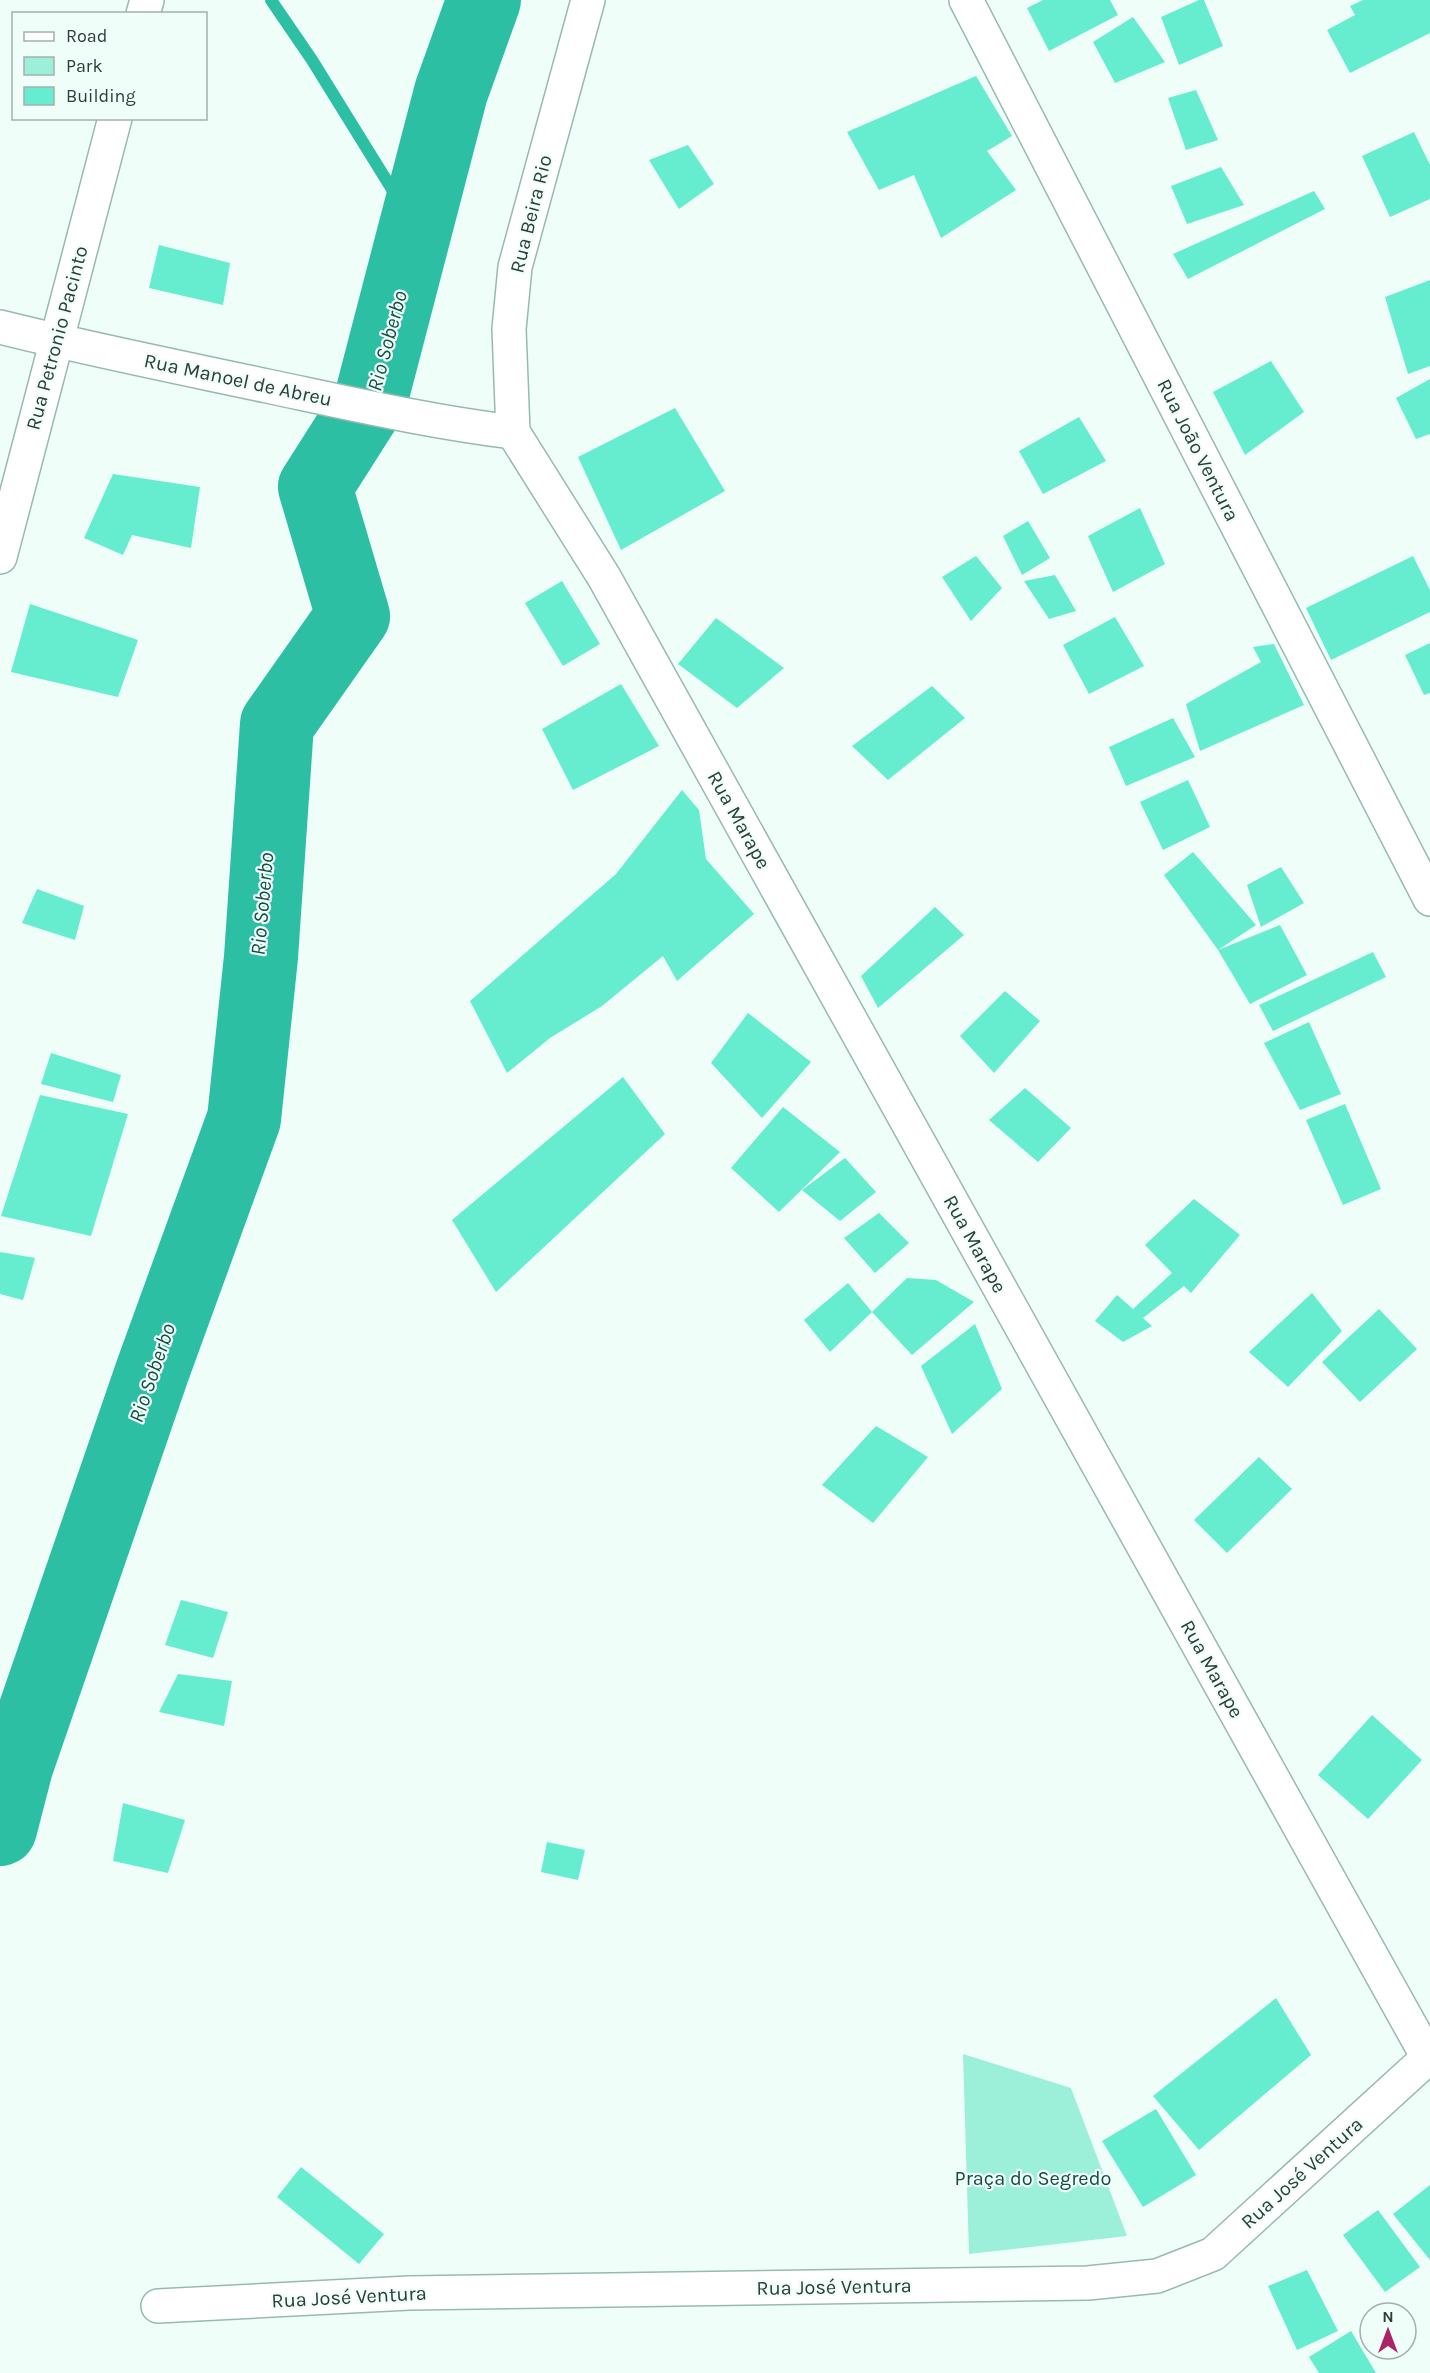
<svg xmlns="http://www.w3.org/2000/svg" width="1430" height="2373" font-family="Karla,sans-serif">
<rect width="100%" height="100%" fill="#f0fefa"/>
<polygon fill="#9cf0da" points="963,2054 1071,2088 1127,2236 969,2254"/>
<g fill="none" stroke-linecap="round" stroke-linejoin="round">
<polyline stroke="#2dbfa3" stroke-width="12" points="271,0 312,60 416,228"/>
<polyline stroke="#2dbfa3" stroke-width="74" points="0,1829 16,1767 152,1372 244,1119 261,957 277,724 353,616 315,487 371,399 451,92 484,0"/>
</g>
<g fill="#66ecce">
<polygon points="1043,0 1110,0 1118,15 1049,51 1027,8"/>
<polygon points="1199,0 1204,0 1223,46 1179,65 1161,17"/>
<polygon points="1363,0 1430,0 1430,33 1350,73 1327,30 1355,15 1350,6"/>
<polygon points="1133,17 1165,62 1115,83 1093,42"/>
<polygon points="976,76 1012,136 987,151 1016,190 941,238 914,175 879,190 847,132"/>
<polygon points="1196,90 1218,140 1186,150 1168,98"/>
<polygon points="1414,132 1430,165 1430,199 1390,217 1362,156"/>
<polygon points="688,145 714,184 679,209 649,160"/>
<polygon points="1221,167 1244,205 1187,224 1171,186"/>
<polygon points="1314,191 1325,209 1188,279 1173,254"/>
<polygon points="159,245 230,263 223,305 149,288"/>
<polygon points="1430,280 1430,366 1408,374 1385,297"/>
<polygon points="1271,361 1304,412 1245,455 1213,392"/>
<polygon points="1430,379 1430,434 1416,439 1396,398"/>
<polygon points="675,408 725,491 621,550 578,457"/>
<polygon points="1079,417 1106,461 1043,494 1019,451"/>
<polygon points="113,474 200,487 191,548 132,535 123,555 84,538"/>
<polygon points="1140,508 1165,564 1113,592 1088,536"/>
<polygon points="1028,521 1050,558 1022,575 1003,536"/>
<polygon points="976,556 1002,588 971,621 942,577"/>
<polygon points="1413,556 1430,590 1430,612 1331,660 1306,608"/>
<polygon points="1055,575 1076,611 1049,619 1024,581"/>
<polygon points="562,581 600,644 563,666 525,603"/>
<polygon points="30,604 138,640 118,697 11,672"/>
<polygon points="1115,617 1144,666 1089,694 1063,645"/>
<polygon points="716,618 784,668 737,708 678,664"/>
<polygon points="1430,643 1430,693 1424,695 1405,655"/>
<polygon points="1274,644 1304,705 1200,751 1186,704 1261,662 1253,647"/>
<polygon points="621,684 659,746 573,790 542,729"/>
<polygon points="932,686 965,718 888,780 852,746"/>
<polygon points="1173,718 1195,757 1126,786 1109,747"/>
<polygon points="1188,780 1210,827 1163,850 1140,802"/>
<polygon points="682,790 699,810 706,859 754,914 677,981 663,956 602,1006 550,1038 507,1073 470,1001 616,874"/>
<polygon points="1193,852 1256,925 1218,950 1164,875"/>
<polygon points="1281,867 1304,903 1261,927 1247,885"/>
<polygon points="37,889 84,906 75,940 22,923"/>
<polygon points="935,907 964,935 878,1008 861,976"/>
<polygon points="1280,925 1307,975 1250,1004 1218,950"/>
<polygon points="1373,952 1386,977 1273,1031 1259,1005"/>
<polygon points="1005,991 1040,1021 994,1073 960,1036"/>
<polygon points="748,1013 811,1062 762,1118 711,1063"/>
<polygon points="1309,1022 1341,1094 1300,1110 1264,1043"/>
<polygon points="51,1053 121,1075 113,1102 41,1084"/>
<polygon points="623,1077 665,1134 496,1292 452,1220"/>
<polygon points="1025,1088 1071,1128 1038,1162 989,1120"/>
<polygon points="40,1095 128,1114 91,1236 1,1216"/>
<polygon points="1345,1104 1381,1189 1343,1205 1306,1120"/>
<polygon points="783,1107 840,1152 779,1212 731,1168"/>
<polygon points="845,1158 876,1192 840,1221 802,1190"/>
<polygon points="1194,1199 1240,1235 1191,1293 1184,1286 1143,1318 1152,1326 1123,1342 1095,1321 1117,1295 1133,1309 1172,1273 1145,1245"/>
<polygon points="879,1213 909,1243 875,1273 844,1238"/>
<polygon points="0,1252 35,1258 23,1300 0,1294"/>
<polygon points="907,1278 936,1280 974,1302 912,1355 872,1312"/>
<polygon points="848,1283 872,1312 830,1352 804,1320"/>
<polygon points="1312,1293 1342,1331 1288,1387 1249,1352"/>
<polygon points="1379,1309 1417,1349 1360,1402 1322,1362"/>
<polygon points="975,1324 1002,1389 952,1434 921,1366"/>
<polygon points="876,1426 928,1457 873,1523 822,1485"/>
<polygon points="1259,1457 1292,1489 1227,1553 1194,1520"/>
<polygon points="181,1600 228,1612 213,1658 165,1645"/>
<polygon points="178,1674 232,1681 224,1726 159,1712"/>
<polygon points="1372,1715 1422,1760 1368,1819 1318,1775"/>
<polygon points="123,1803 185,1820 168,1873 113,1861"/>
<polygon points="547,1842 585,1850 578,1880 541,1872"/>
<polygon points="1276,1998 1311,2055 1199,2150 1153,2096"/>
<polygon points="1156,2109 1196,2175 1143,2207 1102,2141"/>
<polygon points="301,2167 384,2234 359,2264 277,2197"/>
<polygon points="1430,2185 1430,2260 1393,2214"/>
<polygon points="1378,2210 1420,2267 1385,2292 1343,2235"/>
<polygon points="1307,2270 1338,2331 1297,2350 1268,2286"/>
<polygon points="1351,2331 1376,2373 1319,2373 1309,2357"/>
</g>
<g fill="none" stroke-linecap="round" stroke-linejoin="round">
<g stroke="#97bab0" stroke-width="36">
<g id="minor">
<polyline points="966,0 1430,899"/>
<polyline points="143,14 147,0"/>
<path d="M 0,327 C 88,349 178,367 267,386 C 348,403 430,422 513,432"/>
<polyline points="513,432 604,577 1430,2061"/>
<polyline points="513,432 509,329 515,267 588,0"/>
<polyline points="0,557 115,118"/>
<polyline points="158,2306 409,2293 1088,2283 1157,2276 1213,2254 1430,2056"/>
</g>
</g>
<use href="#minor" stroke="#fff" stroke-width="33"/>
</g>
<g text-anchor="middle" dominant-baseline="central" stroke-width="4.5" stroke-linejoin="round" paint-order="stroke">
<g font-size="20" fill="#2e3c38" stroke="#f0fefa">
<text transform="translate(531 214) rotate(-76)">Rua Beira Rio</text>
<text transform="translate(57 338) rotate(-75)">Rua Petronio Pacinto</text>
<text transform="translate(238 380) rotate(12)">Rua Manoel de Abreu</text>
<text transform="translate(1198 450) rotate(63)">Rua João Ventura</text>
<text transform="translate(739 820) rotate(61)">Rua Marape</text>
<text transform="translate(975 1244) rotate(61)">Rua Marape</text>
<text transform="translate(1212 1669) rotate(61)">Rua Marape</text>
<text transform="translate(1302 2173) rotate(-42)">Rua José Ventura</text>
<text transform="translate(834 2287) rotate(-1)">Rua José Ventura</text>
<text transform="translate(349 2297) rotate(-3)">Rua José Ventura</text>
</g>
<g font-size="20" fill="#134d41" stroke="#f0fefa">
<text x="1033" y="2178">Praça do Segredo</text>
</g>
<g font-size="21" font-style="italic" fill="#144e42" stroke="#f0fefa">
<text transform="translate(387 341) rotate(-75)">Rio Soberbo</text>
<text transform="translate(262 904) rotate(-85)">Rio Soberbo</text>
<text transform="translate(152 1373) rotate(-71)">Rio Soberbo</text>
</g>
</g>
<rect x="12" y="12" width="195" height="108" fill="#f0fefa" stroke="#a2b0ac" stroke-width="1.5"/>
<rect x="24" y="32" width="30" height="9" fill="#ffffff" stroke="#a2b0ac" stroke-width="1.5"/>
<text x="66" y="42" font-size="18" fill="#2e3c38">Road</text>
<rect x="24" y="57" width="30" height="18" fill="#9cf0da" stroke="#a2b0ac" stroke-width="1.5"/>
<text x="66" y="72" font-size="18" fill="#2e3c38">Park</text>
<rect x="24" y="87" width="30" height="18" fill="#66ecce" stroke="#a2b0ac" stroke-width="1.5"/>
<text x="66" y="102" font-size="18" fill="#2e3c38">Building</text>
<g transform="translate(1388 2331)"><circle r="28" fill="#f0fefa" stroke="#a2b0ac" stroke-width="1.5"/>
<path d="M0-4.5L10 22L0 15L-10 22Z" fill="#ac2367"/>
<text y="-9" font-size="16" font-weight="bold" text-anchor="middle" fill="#2e3c38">N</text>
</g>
</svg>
